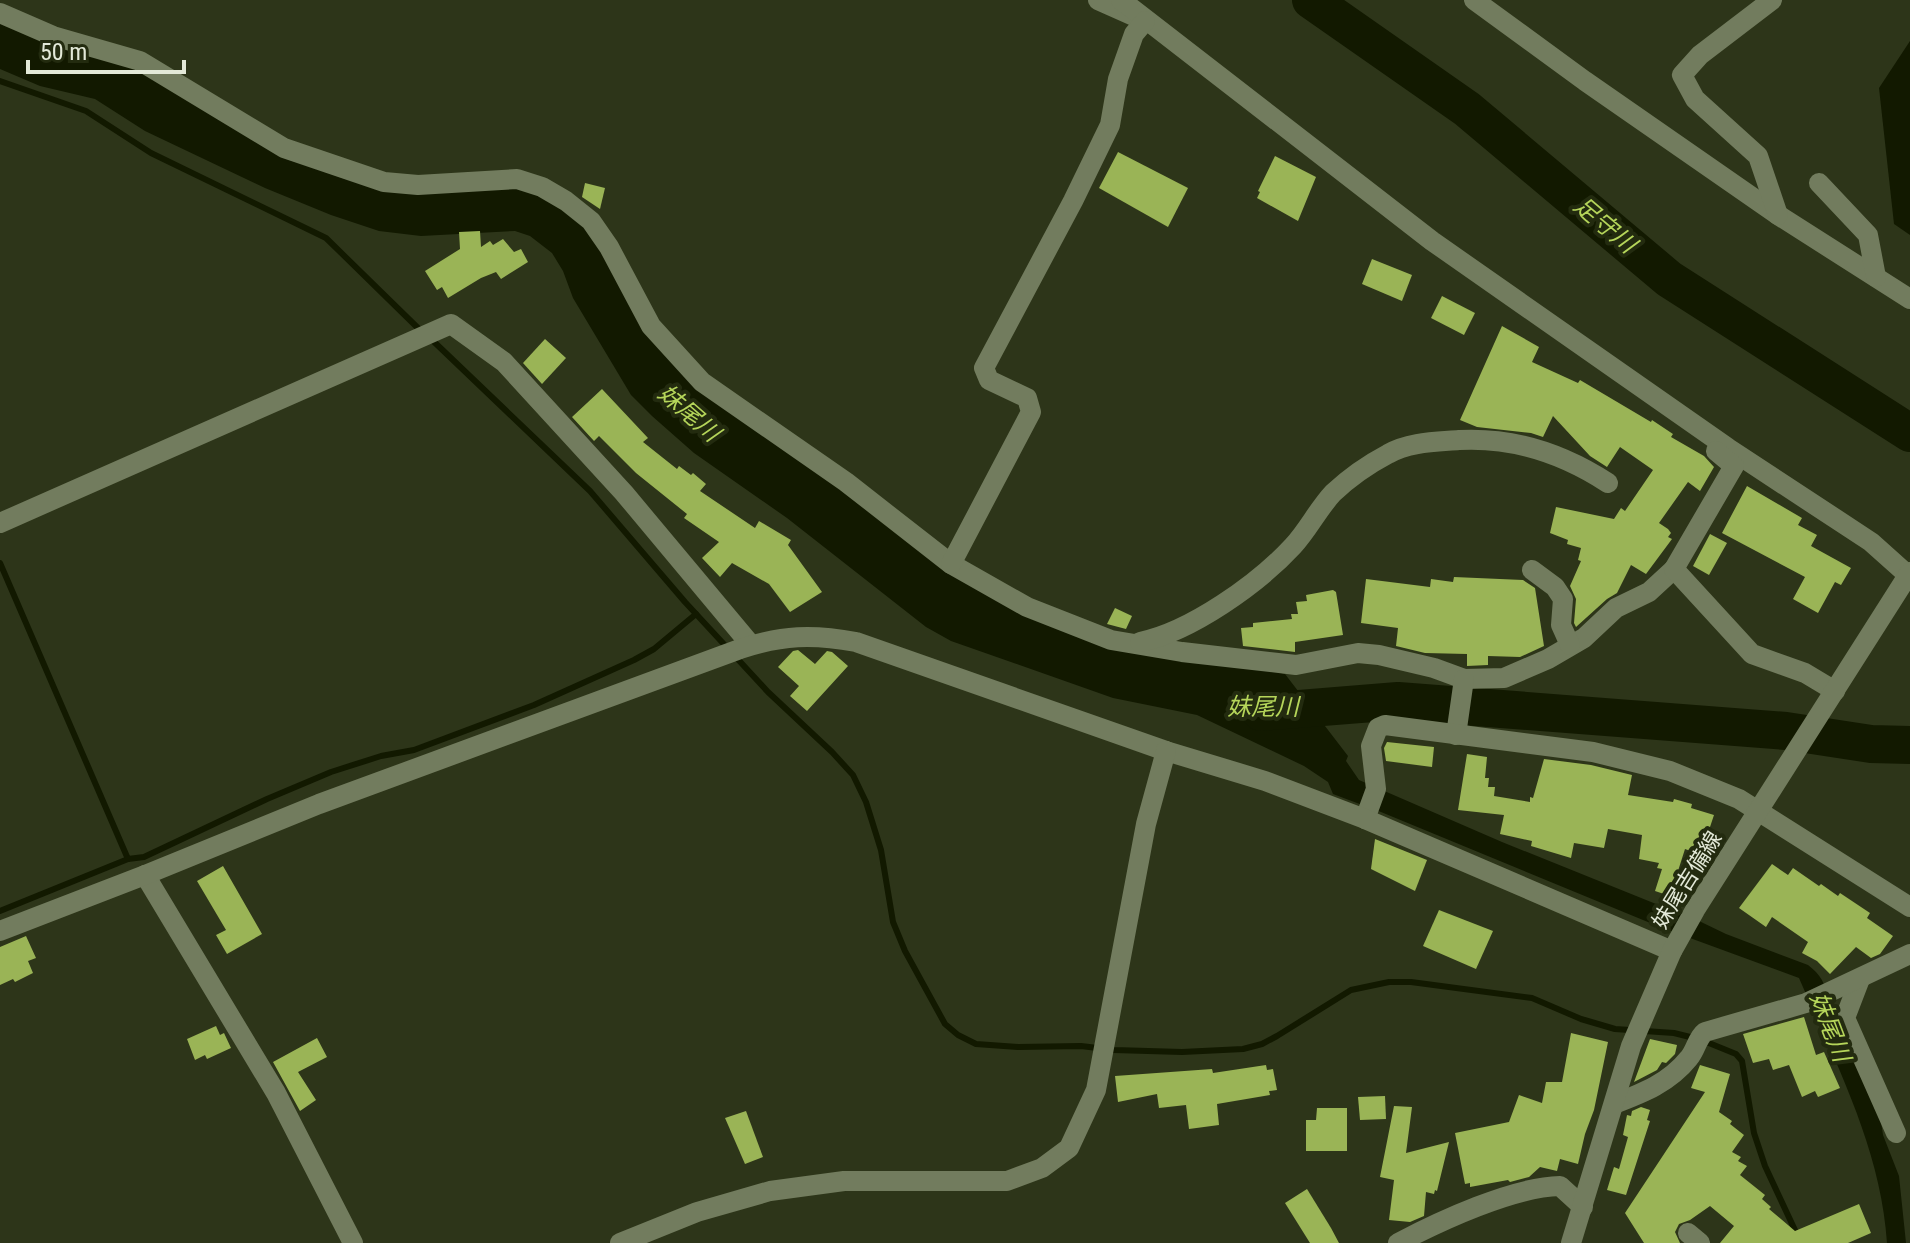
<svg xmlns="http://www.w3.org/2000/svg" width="1910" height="1243" font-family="'Roboto Condensed','Noto Sans JP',sans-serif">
<rect width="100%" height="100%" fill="#2d3519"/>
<g fill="#121900">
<path d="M 0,20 L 130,63 L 384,186 L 503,184 L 550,197 L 588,228 L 654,343 L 685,376 L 1011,605 L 1285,674 L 1348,756 L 1346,761 L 1359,780 L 1502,842 L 1661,906 L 1670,907 L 1726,934 L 1808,965 C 1821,975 1825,983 1828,999 L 1881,1122 L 1883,1135 L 1899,1176 L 1906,1243 L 1887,1243 C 1881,1149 1836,1064 1799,978 L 1660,927 L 1381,812 L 1333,794 L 1328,782 L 1304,766 L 1197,715 L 1113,698 L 951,641 L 926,627 L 787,518 L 694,453 L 652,416 L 631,395 L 573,298 L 563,271 L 552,253 L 530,236 L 515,231 L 421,236 L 379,231 L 331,215 L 265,188 L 145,131 L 95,99 L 40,86 L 0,69 Z"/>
<polygon points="1910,41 1910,235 1894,224 1879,88"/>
</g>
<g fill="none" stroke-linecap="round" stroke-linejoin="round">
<g stroke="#121900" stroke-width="6">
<polyline points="0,81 86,111 151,153 326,238 421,331"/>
<polyline points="430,338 590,491 685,602 768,692 832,752 853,775 866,802 881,850 893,922 905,951 945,1024 958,1035 976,1044 1018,1047 1081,1046 1114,1050 1182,1052 1243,1049 1262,1044 1277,1036 1351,990 1389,982 1411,982 1532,998 1581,1019 1615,1029 1674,1033 1694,1038"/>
<polyline points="0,563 128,859"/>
<polyline points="0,911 128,859 144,857 267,799 331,772 381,756 414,750 534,705 634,660 654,649 696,614"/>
<polyline points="1704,1041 1736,1054 1742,1061 1754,1133 1765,1166 1801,1243"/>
</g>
<g stroke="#121900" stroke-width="38">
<polyline points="1311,0 1467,109 1669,279 1910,433"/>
<polyline points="1261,712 1398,701 1786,731 1871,744 1910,745"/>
</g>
</g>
<g fill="#9ab456">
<polygon points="1118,152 1188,188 1168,227 1099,188"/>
<polygon points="1275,156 1316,177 1298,221 1257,198 1260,192 1258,191"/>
<polygon points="585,183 605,188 600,209 582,197"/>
<polygon points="480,231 481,247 490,241 493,245 503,239 514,252 521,249 528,262 501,279 496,272 481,278 448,298 442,287 437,290 425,271 460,249 459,232"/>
<polygon points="1372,259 1412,275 1402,301 1362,284"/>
<polygon points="1442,296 1475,313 1464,335 1431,318"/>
<polygon points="1502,326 1539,347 1532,362 1578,383 1580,380 1651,422 1652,420 1673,434 1671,437 1704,456 1714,467 1700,491 1688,482 1659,523 1668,529 1671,533 1668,537 1672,539 1646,574 1631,565 1617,593 1607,599 1576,627 1574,623 1576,599 1570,586 1581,561 1578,560 1581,548 1567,544 1568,540 1550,533 1556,507 1614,519 1621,508 1625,511 1653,470 1620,447 1607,467 1590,456 1553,416 1543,437 1531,433 1477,427 1460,420"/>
<polygon points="545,339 566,358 542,384 523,363"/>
<polygon points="602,389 648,438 643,442 677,469 679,466 691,475 693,473 706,484 700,491 755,528 759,521 791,540 788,545 822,592 790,612 769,584 732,563 720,577 702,558 719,542 684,518 687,514 636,473 599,436 594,441 572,417"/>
<polygon points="1747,486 1802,518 1798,525 1817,535 1811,546 1851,568 1841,585 1835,582 1818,613 1793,599 1805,577 1722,533"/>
<polygon points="1710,534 1727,543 1709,575 1693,566"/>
<polygon points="1454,577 1523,580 1535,588 1544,646 1520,657 1488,656 1488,665 1467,666 1467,654 1425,653 1396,646 1398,628 1361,623 1366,579 1430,587 1431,579 1453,582"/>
<polygon points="1333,590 1336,592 1343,635 1295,642 1295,652 1243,646 1241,628 1253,627 1253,623 1292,619 1291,614 1298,614 1296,602 1307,601 1306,595"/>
<polygon points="1115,608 1132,616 1126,629 1107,624"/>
<polygon points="798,650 815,664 827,651 832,652 848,666 807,711 790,696 799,686 778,667 793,651"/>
<polygon points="1387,742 1434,747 1432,767 1386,761 1384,748"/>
<polygon points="1467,754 1487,757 1485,778 1489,778 1488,787 1495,787 1494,796 1530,802 1530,797 1533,798 1544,759 1591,765 1632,775 1628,795 1673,802 1674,799 1692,804 1691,808 1714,815 1706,839 1701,838 1696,853 1685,849 1670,896 1655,891 1662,869 1657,868 1659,863 1639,859 1642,835 1608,829 1604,848 1574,843 1571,858 1531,846 1532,841 1500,834 1504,815 1458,810"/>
<polygon points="1375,839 1427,860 1415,891 1371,869"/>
<polygon points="1772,864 1788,875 1793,868 1819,886 1821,884 1838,896 1840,893 1870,913 1867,918 1893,936 1880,954 1871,958 1856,947 1830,974 1817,961 1802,953 1808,942 1772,917 1766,927 1739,908"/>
<polygon points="223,866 262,934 227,954 216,935 226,930 197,881"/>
<polygon points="1439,910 1493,931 1476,969 1423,946"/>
<polygon points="26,936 36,958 28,961 33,973 15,982 13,979 0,985 0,947"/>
<polygon points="1804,1017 1816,1055 1824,1052 1840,1088 1818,1097 1815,1091 1802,1097 1789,1065 1773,1070 1769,1059 1753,1063 1743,1034"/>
<polygon points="216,1026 220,1035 224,1033 231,1048 207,1059 205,1055 195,1060 187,1039"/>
<polygon points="1571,1033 1608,1042 1594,1110 1585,1134 1578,1164 1560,1159 1557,1171 1540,1167 1529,1177 1510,1182 1508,1180 1470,1187 1470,1183 1465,1184 1455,1133 1509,1122 1519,1095 1542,1103 1546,1082 1562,1082"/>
<polygon points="317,1038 327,1057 298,1072 316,1100 300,1111 273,1062"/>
<polygon points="1650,1039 1677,1045 1675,1054 1666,1063 1662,1062 1657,1070 1634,1082"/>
<polygon points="1266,1065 1267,1070 1273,1069 1277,1090 1269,1091 1270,1095 1217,1104 1219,1125 1189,1129 1186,1105 1159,1108 1157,1094 1118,1102 1115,1076 1212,1069 1213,1073"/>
<polygon points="1700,1065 1730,1074 1719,1112 1732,1121 1730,1124 1744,1135 1732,1152 1741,1157 1738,1161 1747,1166 1740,1175 1765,1195 1762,1199 1771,1207 1769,1209 1795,1231 1859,1204 1871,1233 1848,1243 1720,1243 1734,1226 1710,1206 1690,1220 1679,1224 1675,1232 1680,1243 1644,1243 1625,1213 1705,1092 1691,1088"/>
<polygon points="1385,1096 1386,1119 1360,1120 1358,1097"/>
<polygon points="1394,1106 1412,1107 1406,1153 1449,1142 1437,1191 1435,1190 1434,1194 1426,1192 1424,1216 1410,1222 1389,1220 1394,1180 1380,1177"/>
<polygon points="1641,1107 1650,1110 1647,1120 1650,1121 1626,1195 1607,1190 1614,1167 1619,1169 1628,1137 1623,1135 1627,1115 1631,1116 1632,1111"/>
<polygon points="1317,1108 1347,1108 1347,1151 1306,1151 1306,1120 1316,1120"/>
<polygon points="746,1111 763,1157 745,1164 725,1118"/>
<polygon points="1307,1189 1331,1228 1339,1243 1310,1243 1285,1203"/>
</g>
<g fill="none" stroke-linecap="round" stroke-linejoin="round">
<g stroke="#727c5e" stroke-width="20">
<polyline points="1098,0 1134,16"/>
<polyline points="1121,0 1432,241 1728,448 1871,542 1908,575"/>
<polyline points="1474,0 1585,81 1778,215 1910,299"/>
<polyline points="1772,0 1700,55 1682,75 1695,99 1758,156 1778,215"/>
<polyline points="0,13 53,36 140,61 284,148 384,182 418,185 517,179 542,187 566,201 591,221 609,247 651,326 702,382 846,482 951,564 1027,607 1111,640 1182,652 1296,665 1358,653 1379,655 1434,668 1464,679 1504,678 1548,659 1584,638 1616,608 1649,592 1674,569"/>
<polyline points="1819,183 1868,235 1876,277"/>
<polyline points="1716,451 1734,466 1674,569 1752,654 1805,673 1835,691"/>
<polyline points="0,523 451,324 504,362 624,493 751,645"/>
<polyline points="951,564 1031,412 1027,398 989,380 984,368 1073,201 1110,125 1118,79 1134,34 1145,21"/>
<polyline points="1532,570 1555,587 1563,599 1561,625 1570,645"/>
<path d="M 1140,642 C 1190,632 1258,584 1293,546 C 1308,530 1318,509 1333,493 C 1349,478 1369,464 1388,454 C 1409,442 1435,442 1459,440 C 1514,437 1562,453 1608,483"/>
<polyline points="1456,735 1464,679"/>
<polyline points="1365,819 1376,789 1371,746 1378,728 1385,725 1593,752 1670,771 1739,799 1910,907"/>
<polyline points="145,875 276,1093 353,1243"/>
<path d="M 0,931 L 145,875 L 319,804 L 740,649 C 782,635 813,634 856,642 L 1166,751 L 1265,781 L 1365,819 L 1672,951"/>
<polyline points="1860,979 1845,1018 1896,1133"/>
<path d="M 1614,1104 C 1643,1093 1669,1083 1689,1058 C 1696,1050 1697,1038 1705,1032 L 1806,1003 L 1910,954"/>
<polyline points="1688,1233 1700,1243"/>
<polyline points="620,1243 697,1212 770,1191 844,1181 1007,1181 1042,1168 1069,1148 1096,1090 1146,824 1166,751"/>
<path d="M 1398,1243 C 1440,1221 1513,1187 1560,1186 L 1583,1207"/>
</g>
<polyline stroke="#727c5e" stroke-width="20" points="1571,1243 1631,1046 1672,951 1695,910 1910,572"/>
</g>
<g text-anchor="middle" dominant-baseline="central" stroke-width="8" stroke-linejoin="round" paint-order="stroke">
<g font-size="22" fill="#e3e9d8" stroke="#232b0f">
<text transform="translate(1687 880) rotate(-58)">妹尾吉備線</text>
</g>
<g font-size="24" font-style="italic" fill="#b5d55a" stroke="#232b0f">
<text transform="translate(1605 225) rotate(40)">足守川</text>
<text transform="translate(689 413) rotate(41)">妹尾川</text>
<text x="1263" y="707">妹尾川</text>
<text transform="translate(1830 1027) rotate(69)">妹尾川</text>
</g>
</g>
<path d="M28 60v12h156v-12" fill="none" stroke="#e3e9d8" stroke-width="4"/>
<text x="40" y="60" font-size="24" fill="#e3e9d8" stroke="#232b0f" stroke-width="6" paint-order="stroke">50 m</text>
</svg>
